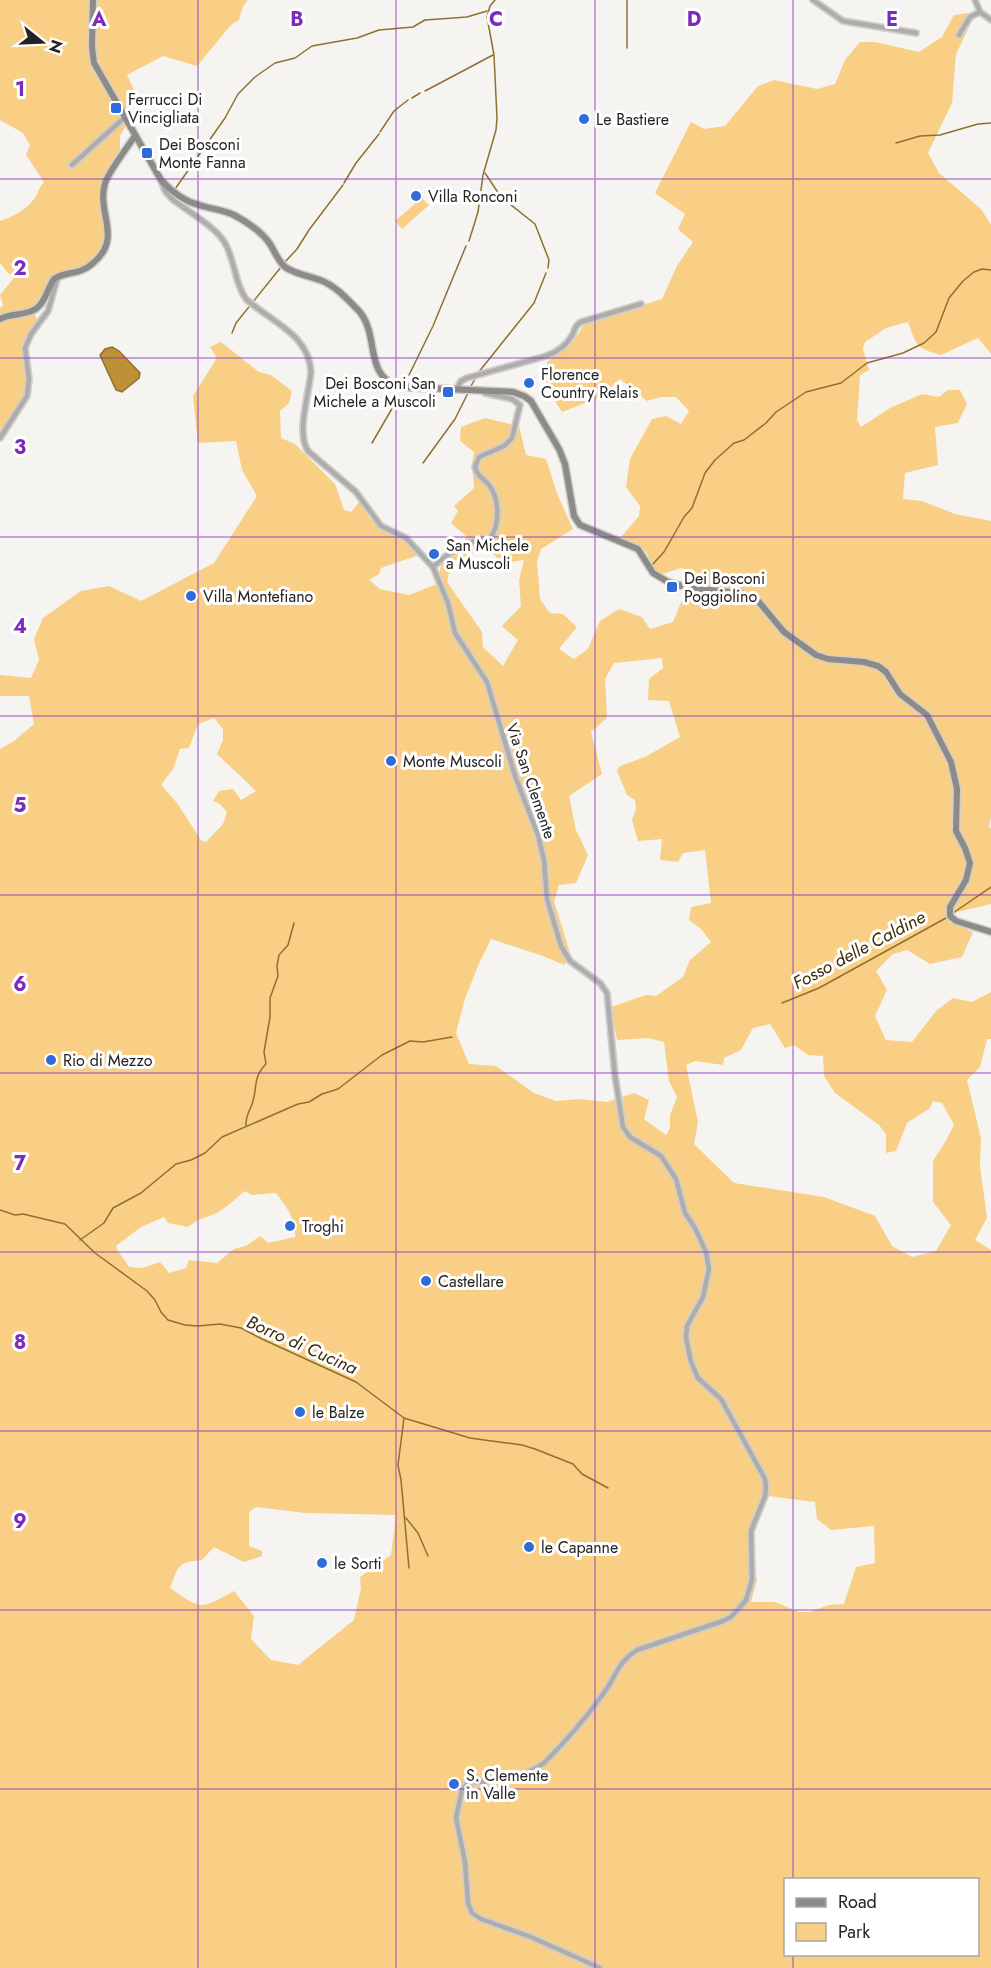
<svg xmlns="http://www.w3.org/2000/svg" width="991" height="1968" font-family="Jost,sans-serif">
<rect width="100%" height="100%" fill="#f6f4f1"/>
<g fill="#f8cf85" fill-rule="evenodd">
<path d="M 0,0 L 248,0 L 243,6 L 239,20 L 231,25 L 197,66 L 163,56 L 127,75 L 135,92 L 127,106 L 130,119 L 120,136 L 120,151 L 105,182 L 107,231 L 102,251 L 87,266 L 53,277 C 44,287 43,300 32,309 L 38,321 L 28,336 L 23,347 L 27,381 L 24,398 L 0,433 L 0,309 L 3,305 L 0,295 L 13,279 L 0,263 L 0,221 C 12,217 26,210 34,199 C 38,194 39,187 44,182 L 26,155 L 30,145 L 23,133 L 0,120 Z"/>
<path d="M 968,13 L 974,17 L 956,54 L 952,103 L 928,153 L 939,173 L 981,209 L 991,225 L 991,354 L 978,338 L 941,355 C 916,348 917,347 908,322 L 886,328 L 865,342 L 863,349 L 869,370 L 860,375 L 857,420 L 861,427 L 890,408 L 922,394 L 939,397 L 948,390 L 960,390 L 967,404 L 958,423 L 935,427 L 938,465 L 905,473 L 903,499 L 922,501 L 955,514 L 991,521 L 991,816 L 989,827 L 991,828 L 991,904 L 957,912 L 949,922 L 973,932 L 962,957 L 930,964 L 907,950 L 893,954 L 876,971 L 887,990 L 875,1016 L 886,1040 L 912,1042 L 936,1011 L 953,998 L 972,1002 L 991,992 L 991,1039 L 987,1039 L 980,1067 L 967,1080 L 981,1138 L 980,1166 L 987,1218 L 975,1240 L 991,1250 L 991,1968 L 0,1968 L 0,749 L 14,741 L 34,724 L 29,696 L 0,696 L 0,675 L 31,678 L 39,660 L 34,639 L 43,618 L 81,591 L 109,586 L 141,601 L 214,563 L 257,496 L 242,470 L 236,441 L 198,443 L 193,396 L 217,358 L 210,347 L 221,342 L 259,372 L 271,375 L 292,391 L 289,403 L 280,411 L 281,438 L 295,444 L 335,484 L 344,510 L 351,512 L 360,501 L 369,517 L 380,529 L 407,542 L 419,555 L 381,568 L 379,574 L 369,580 L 380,589 L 409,595 L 437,584 L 441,565 L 463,546 L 466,536 L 451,523 L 458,511 L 454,506 L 474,488 L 472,463 L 474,452 L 460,441 L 461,427 L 485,418 L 519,426 L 526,455 L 546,459 L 558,496 L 573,529 L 541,549 L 537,561 L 540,599 L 550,613 L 563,614 L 577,627 L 559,649 L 574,659 L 588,649 L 600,621 L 619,609 L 642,617 L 650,629 L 673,622 L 693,573 L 681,568 L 662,574 C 651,569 652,558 644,550 C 638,543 629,541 621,537 L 639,516 L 640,506 L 626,487 L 630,459 L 652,419 L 666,416 L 681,424 L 689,411 L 676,397 L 661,397 L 647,401 L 620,379 L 598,398 L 562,412 L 546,387 L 547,362 L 575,339 L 585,323 L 662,299 L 677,266 L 693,242 L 678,229 L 685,214 L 655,193 L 691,122 L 704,129 L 725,126 L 758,86 L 774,80 L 817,89 L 835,84 L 845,60 L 860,42 L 875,42 L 919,52 L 942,37 L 954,15 ZM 489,549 L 502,563 L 524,560 L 519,580 L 521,606 L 502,626 L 518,640 L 503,666 L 483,647 L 482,632 L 447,582 L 452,561 C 465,557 476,551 489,549 ZM 662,658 L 663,668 L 649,679 L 648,700 L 669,701 L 680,737 L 645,757 L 620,766 L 617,771 L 627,795 L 635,800 L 636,808 L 632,820 L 638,841 L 662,839 L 660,860 L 678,862 L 683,853 L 705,850 L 711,903 L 691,907 L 689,920 L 701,929 L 711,942 L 690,960 L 683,977 L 656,996 L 646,995 L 611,1007 L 617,1040 L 648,1038 L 664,1042 L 669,1081 L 677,1097 L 670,1115 L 670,1128 L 666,1135 L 644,1119 L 649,1100 L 634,1093 L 607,1102 L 580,1099 L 556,1101 L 534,1093 L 496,1066 L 469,1064 L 456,1033 L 465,999 L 478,966 L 491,939 L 543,956 L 564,965 L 571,956 L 554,901 L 559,885 L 576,883 L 588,855 L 576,830 L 569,796 L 602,774 L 591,732 L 607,718 L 605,679 L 614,663 ZM 214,718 L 223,729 L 223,740 L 217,754 L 256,791 L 241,800 L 233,789 L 219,791 L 213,801 L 220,804 L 227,812 L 223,824 L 206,842 L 201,840 L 177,803 L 161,785 L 173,769 L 180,749 L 189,748 L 198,724 ZM 770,1024 L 785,1048 L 794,1045 L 808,1055 L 823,1056 L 824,1076 L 835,1093 L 879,1125 L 886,1134 L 886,1153 L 896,1151 L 907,1123 L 930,1108 L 933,1101 L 942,1103 L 954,1125 L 944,1144 L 933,1161 L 933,1202 L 951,1225 L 936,1251 L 912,1257 L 892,1246 L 875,1216 L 824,1197 L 734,1183 L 694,1144 L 698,1122 L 686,1065 L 695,1061 L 723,1065 L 724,1058 L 741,1050 L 753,1028 ZM 245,1191 L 252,1195 L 276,1193 C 286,1206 297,1221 295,1237 L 268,1243 L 260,1236 L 246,1246 L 234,1249 L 217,1263 L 189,1260 L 186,1268 L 169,1273 L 160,1262 L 143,1268 L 129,1267 C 125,1259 118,1254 116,1246 L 141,1227 L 164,1217 L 168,1223 L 188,1227 C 199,1219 197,1220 209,1216 C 222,1212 234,1200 245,1191 ZM 768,1496 L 815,1502 L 817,1519 L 831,1530 L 874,1526 L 875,1563 L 856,1567 L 844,1604 L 829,1605 L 810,1612 L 799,1612 L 775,1602 L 751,1602 L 757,1580 L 755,1567 L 754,1534 ZM 256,1507 L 305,1513 L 396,1515 L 391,1555 L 360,1577 L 361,1588 L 354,1620 L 298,1665 L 271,1660 L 251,1639 L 254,1616 L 234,1591 C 201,1609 202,1611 170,1588 C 179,1566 177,1562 202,1560 L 214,1547 L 244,1562 L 262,1556 L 262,1551 L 249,1546 L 249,1512 ZM 786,1880 L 978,1880 L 978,1954 L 786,1954 Z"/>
<polygon points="422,198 429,205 402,229 395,221"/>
</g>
<polygon fill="#bf9137" stroke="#907031" stroke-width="1.5" points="112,347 119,351 140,373 139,378 122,392 116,390 100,355 105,349"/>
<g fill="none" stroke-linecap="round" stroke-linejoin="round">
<g stroke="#907031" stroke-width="1.5">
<polyline points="627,48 627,0"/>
<polyline points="425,91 493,55"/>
<polyline points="412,98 420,93"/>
<polyline points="380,132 394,111 408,100"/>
<polyline points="896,143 920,136 940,135 978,124 991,123"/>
<polyline points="485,173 501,197 535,224 549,260 548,268"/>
<polyline points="344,183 356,163 379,134"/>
<polyline points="175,189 225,118 238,94 255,77 275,63 295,58 312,46 357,38 379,30 413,27 425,20 467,17 487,11"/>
<polyline points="469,241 478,212 483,175 496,130 497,118 494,55 487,17 490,6 495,0"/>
<polyline points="284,263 297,249 309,230 343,185"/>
<polyline points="232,333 236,323 281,267"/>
<polyline points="478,373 534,303 546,273"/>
<polyline points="409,375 433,326 466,246"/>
<polyline points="471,386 476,377"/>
<polyline points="372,443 397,400"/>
<polyline points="423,463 455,419 468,393"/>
<polyline points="652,565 664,552 684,517 692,508 705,473 715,460 734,443 744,440 766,423 776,412 806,392 841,383 867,363 903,353 924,343 936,332 949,298 963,281 974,272 982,269 991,270"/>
<polyline points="953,913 991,887"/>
<polyline points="782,1003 819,988 946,918"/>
<path d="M 246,1126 C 245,1116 249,1113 252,1104 C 258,1088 252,1078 266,1064 L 264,1052 L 270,1017 L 270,998 L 278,976 L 277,966 L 279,955 L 288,945 L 294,923"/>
<polyline points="0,1210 15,1215 23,1214 65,1224 95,1253 147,1291 155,1300 161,1312 168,1320 185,1325 198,1326 220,1324 241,1328 262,1339 356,1382 404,1418 470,1438 522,1445 535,1449 573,1464 582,1474 608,1488"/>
<polyline points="80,1240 104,1223 113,1208 141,1193 176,1164 191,1160 205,1153 222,1137 298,1104 309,1102 322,1094 338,1089 382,1055 410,1041 423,1042 452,1037"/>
<polyline points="404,1418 398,1465 401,1480 409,1568"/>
<polyline points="406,1518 418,1533 428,1556"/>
</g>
<g stroke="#d0cecc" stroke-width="8">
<g id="street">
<polyline points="813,0 843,21 916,33"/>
<polyline points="975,0 980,12 991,20"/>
<polyline points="959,35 970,17 980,12"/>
<polyline points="72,165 125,117"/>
<path d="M 161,181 L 165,191 L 172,199 C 187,211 218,228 226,245 C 235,262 235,284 246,299 C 271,322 309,334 311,372 C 309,394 296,433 308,451 L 356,492 L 381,526 L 406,538 L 433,567 L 448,603 L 455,633 L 487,682 L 515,776 L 538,835 L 544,860 L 547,899 L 561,946 L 570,961 L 600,983 L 607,993 L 615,1076 L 623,1127 L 630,1137 L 661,1156 L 676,1179 L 685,1213 L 695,1228 L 706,1252 L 709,1269 L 703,1297 L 687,1326 L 686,1337 L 691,1362 L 698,1378 L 721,1399 L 765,1479 L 766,1488 L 765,1496 L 751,1531 L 752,1580 L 746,1600 L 741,1606 L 731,1617 L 723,1621 L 637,1650 C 615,1665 617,1676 603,1694 C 586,1718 565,1742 544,1763 C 521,1779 497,1782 469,1782 L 462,1790 L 456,1818 L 465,1862 L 468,1903 L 472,1913 L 481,1919 L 531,1937 L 600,1968"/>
<path d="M 456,390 L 461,381 L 467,378 L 546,356 C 558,352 567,345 573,334 C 575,328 576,325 581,322 L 641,304"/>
<polyline points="0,438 27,396 29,379 25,348 31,334 48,311 58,276"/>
<path d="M 433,567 C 451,551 465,540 490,539 C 500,525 500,499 489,485 C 484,478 477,477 475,467 L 479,457 L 504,446 L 512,438 L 520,405 L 512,399 L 485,393"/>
</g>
</g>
<g stroke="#d0cecc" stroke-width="9">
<g id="secondary">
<path d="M 93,0 L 92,47 L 94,63 L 161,180 C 172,192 183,201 199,205 C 211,209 224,210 234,215 C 247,222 262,232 270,244 C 275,252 278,261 285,267 C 295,274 309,276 320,280 C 336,286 347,299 359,311 C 380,335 363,376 400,387 L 513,392 L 524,396 L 531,401 L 559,449 L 565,464 L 574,516 L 580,525 L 638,549 L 653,573 L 668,582 L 689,588 L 741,593 L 752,597 L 759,602 L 784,632 L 816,655 L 828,659 L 864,662 L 878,666 L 886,672 L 900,694 L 927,715 L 951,762 L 957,789 L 956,831 L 965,848 L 970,863 L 966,880 L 950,907 L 950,916 L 956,921 L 991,932"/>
<path d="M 0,319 C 11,313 27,316 37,308 C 46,301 48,287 54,279 C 66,271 80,275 92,264 C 124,238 96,214 105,183 C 108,173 128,146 135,136"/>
</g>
</g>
<use href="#street" stroke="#aeadac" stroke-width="4.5"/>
<use href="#secondary" stroke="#8c8b88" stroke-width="6"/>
</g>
<path fill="none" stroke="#7b2cbf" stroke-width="1.5" stroke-opacity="0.55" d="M 198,0 L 198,1968M 396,0 L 396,1968M 595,0 L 595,1968M 793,0 L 793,1880M 0,179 L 991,179M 0,358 L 991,358M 0,537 L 991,537M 0,716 L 991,716M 0,895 L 991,895M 0,1073 L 991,1073M 0,1252 L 991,1252M 0,1431 L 991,1431M 0,1610 L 991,1610M 0,1789 L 991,1789M 793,1954 L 793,1968"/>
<g fill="#2f6cda" stroke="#fff" stroke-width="2">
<rect x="110" y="102" width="12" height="12" rx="3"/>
<circle cx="584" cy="119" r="6"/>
<rect x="141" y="147" width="12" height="12" rx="3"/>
<circle cx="416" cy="196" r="6"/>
<circle cx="529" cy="383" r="6"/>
<rect x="442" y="386" width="12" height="12" rx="3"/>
<circle cx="434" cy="554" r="6"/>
<rect x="666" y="581" width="12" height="12" rx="3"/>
<circle cx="191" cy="596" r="6"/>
<circle cx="391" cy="761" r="6"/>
<circle cx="51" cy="1060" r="6"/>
<circle cx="290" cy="1226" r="6"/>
<circle cx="426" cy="1281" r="6"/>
<circle cx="300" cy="1412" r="6"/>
<circle cx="529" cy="1547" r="6"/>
<circle cx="322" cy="1563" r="6"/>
<circle cx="454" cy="1784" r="6"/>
</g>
<g text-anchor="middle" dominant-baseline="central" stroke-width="6" stroke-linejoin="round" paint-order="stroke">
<g font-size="16" fill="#242322" stroke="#fff" text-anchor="start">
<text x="128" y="99">Ferrucci Di<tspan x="128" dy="18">Vincigliata</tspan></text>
<text x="596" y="119">Le Bastiere</text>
<text x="159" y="144">Dei Bosconi<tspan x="159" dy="18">Monte Fanna</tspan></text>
<text x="428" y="196">Villa Ronconi</text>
<text x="541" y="374">Florence<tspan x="541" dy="18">Country Relais</tspan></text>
<text x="436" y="383" text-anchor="end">Dei Bosconi San<tspan x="436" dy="18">Michele a Muscoli</tspan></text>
<text x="446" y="545">San Michele<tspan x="446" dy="18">a Muscoli</tspan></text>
<text x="684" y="578">Dei Bosconi<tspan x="684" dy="18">Poggiolino</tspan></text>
<text x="203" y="596">Villa Montefiano</text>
<text x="403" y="761">Monte Muscoli</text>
<text x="63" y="1060">Rio di Mezzo</text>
<text x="302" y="1226">Troghi</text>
<text x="438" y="1281">Castellare</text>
<text x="312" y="1412">le Balze</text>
<text x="541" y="1547">le Capanne</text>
<text x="334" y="1563">le Sorti</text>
<text x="466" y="1775">S. Clemente<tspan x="466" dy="18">in Valle</tspan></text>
</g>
<g font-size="16" fill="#242322" stroke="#fff">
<text transform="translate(531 781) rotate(71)">Via San Clemente</text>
</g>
<g font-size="18" font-style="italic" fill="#3e2b03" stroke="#fff">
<text transform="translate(859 950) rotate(-28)">Fosso delle Caldine</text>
<text transform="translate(302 1345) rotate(24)">Borro di Cucina</text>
</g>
</g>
<g font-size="20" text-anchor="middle" font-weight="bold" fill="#7b2cbf" stroke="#fff" stroke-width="6" stroke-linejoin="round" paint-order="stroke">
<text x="99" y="26">A</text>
<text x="297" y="26">B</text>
<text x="496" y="26">C</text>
<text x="694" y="26">D</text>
<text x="892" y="26">E</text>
<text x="20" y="96">1</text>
<text x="20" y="275">2</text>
<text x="20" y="454">3</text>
<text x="20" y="633">4</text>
<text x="20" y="812">5</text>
<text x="20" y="991">6</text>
<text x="20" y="1170">7</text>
<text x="20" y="1349">8</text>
<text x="20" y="1528">9</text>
</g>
<rect x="784" y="1878" width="195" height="78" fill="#ffffff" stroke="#a7a7a7" stroke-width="1.5"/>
<rect x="796" y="1898" width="30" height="9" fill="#8c8b88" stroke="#a7a7a7" stroke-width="1.5"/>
<text x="838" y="1908" font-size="18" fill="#242322">Road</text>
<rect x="796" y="1923" width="30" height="18" fill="#f8cf85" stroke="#a7a7a7" stroke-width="1.5"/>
<text x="838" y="1938" font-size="18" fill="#242322">Park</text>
<g transform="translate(42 42) rotate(108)" stroke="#ffffff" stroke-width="4.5" paint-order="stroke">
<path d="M0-4.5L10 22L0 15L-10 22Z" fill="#242322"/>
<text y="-9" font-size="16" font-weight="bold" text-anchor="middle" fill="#242322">N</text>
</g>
</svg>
